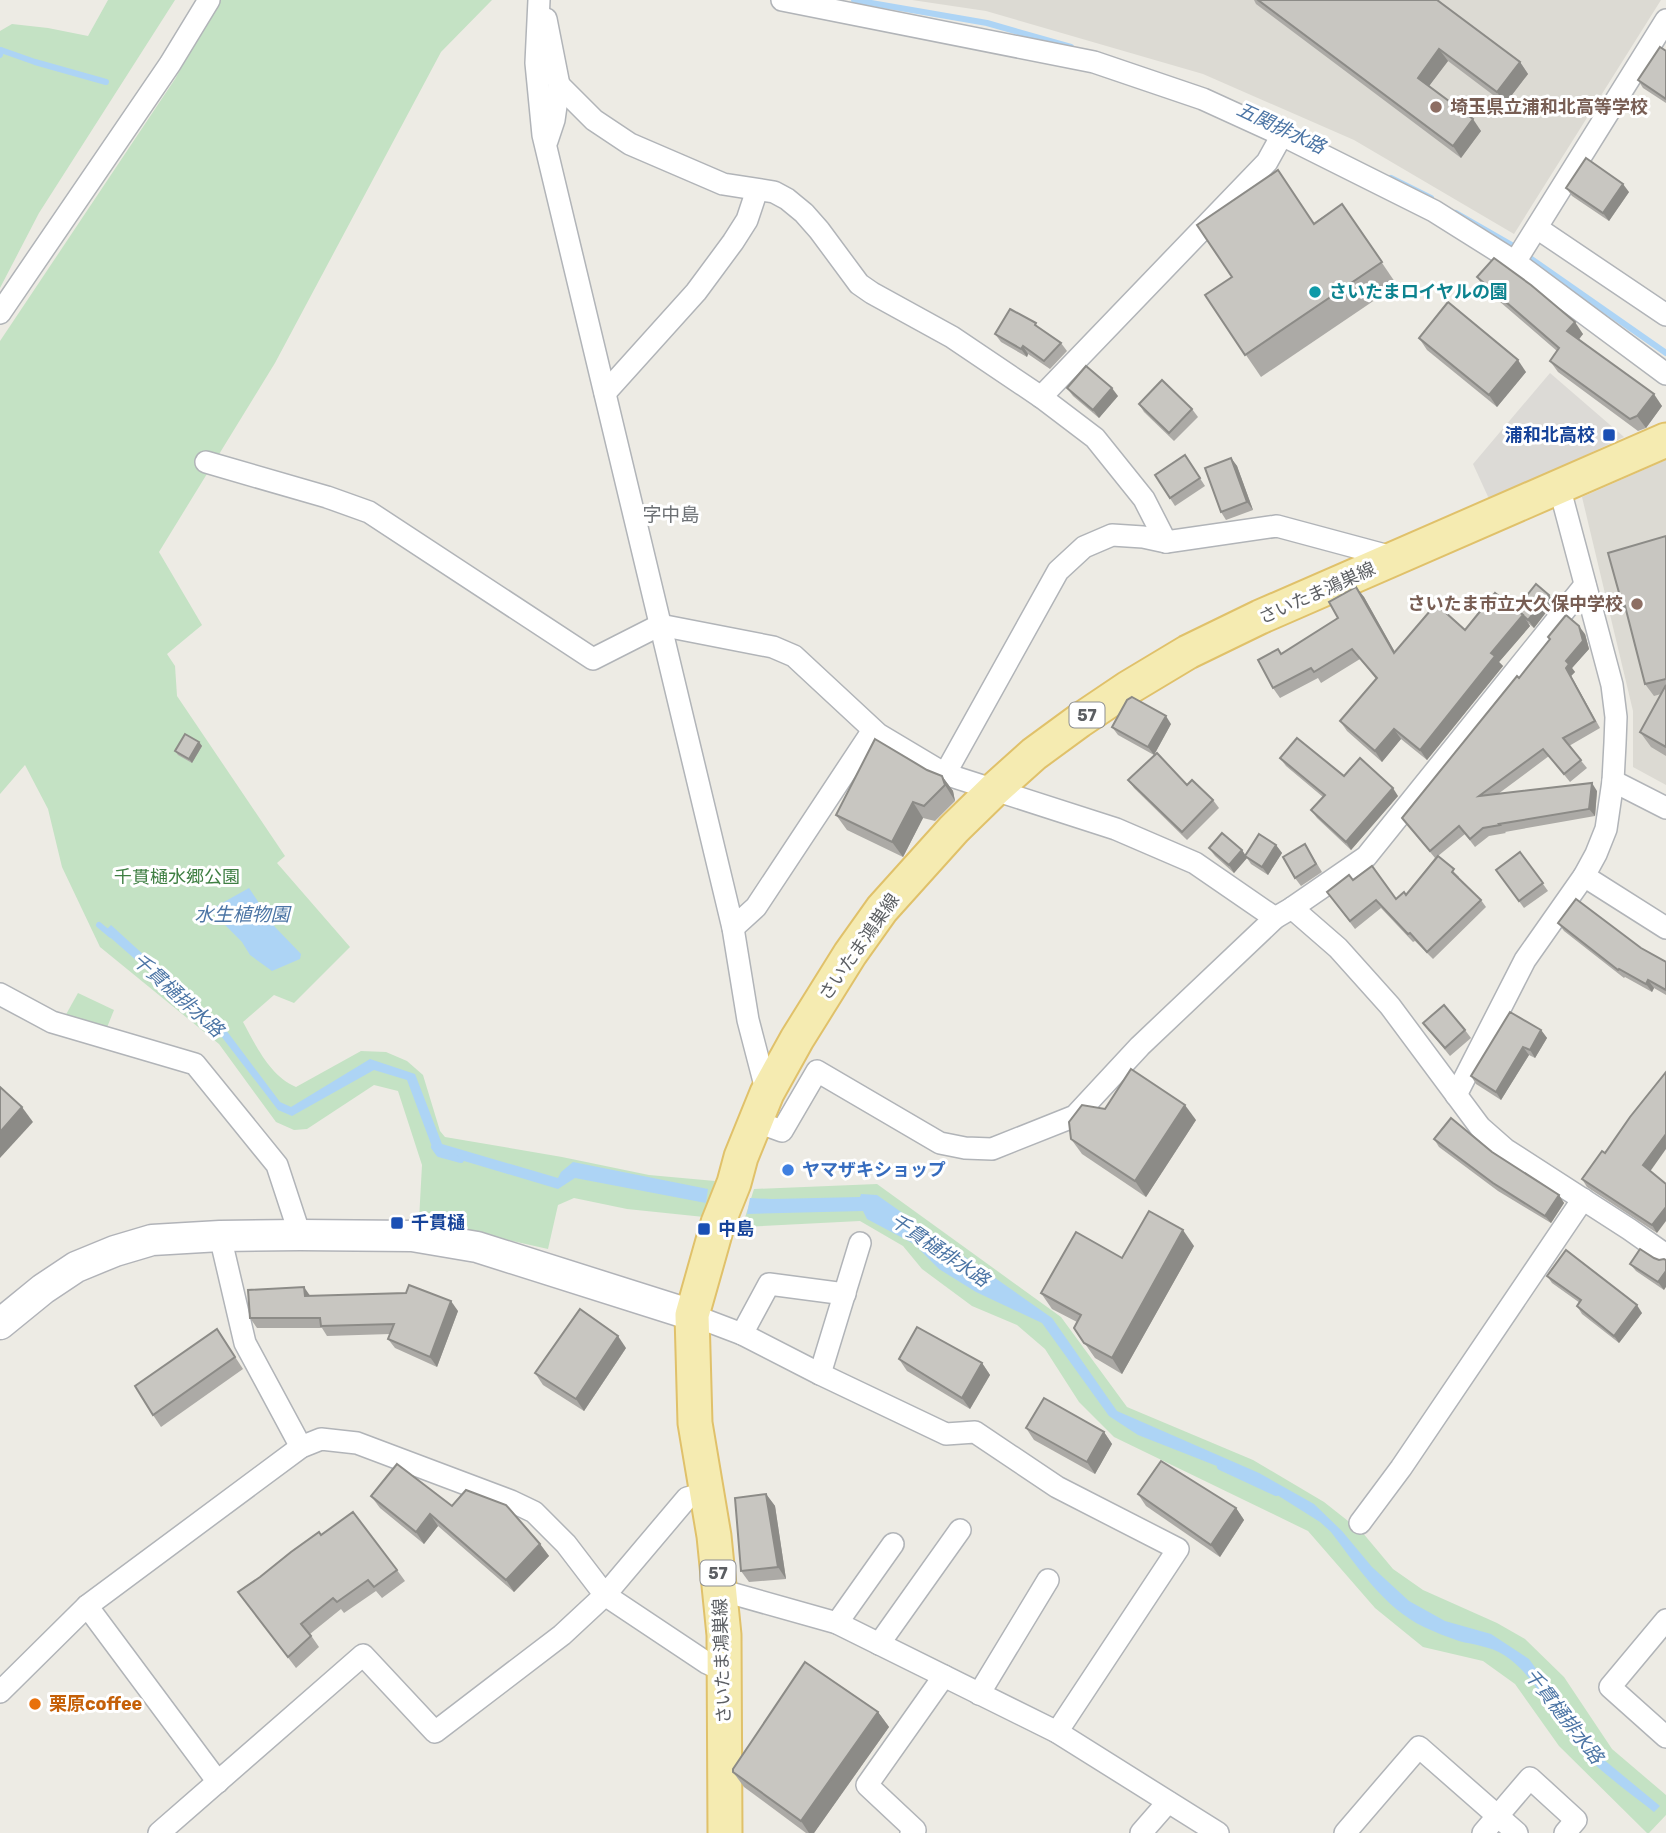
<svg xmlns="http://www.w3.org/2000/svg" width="1666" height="1833" font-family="Rubik,'Noto Sans JP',sans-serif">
<rect width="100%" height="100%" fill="#edebe4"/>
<polygon fill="#dcdad6" points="1550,373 1624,437 1490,501 1473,464"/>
<g fill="#dcdad3">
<polygon points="912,0 1661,0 1514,234 1354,140 1203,74 986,11"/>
<polygon points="1666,460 1666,785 1633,767 1633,711 1582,497"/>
</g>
<g fill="#c4e2c4">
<polygon points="108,0 175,0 39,213 0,288 0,31 12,24 48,28 88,36"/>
<path d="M 219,0 L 492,0 L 441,52 L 275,363 L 159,552 L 202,625 L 167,654 L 175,666 L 177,696 L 285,856 L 277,863 L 350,947 L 294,1003 L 274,995 L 243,1022 C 256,1046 270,1076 296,1087 L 361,1051 L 386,1052 L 407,1061 L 423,1075 L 440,1131 L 445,1137 L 562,1157 L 649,1175 L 715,1181 L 704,1217 L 627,1209 L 574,1198 L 558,1205 L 548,1249 L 419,1220 L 422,1165 L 398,1091 L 374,1085 L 307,1129 L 294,1130 L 276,1122 L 219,1044 L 100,947 L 62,867 L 48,809 L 25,765 L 0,794 L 0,341 L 175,79 Z"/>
<polygon points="78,993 114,1010 106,1030 64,1018"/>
<polygon points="877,1184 1061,1317 1127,1407 1253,1460 1324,1502 1362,1532 1393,1569 1423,1590 1497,1623 1525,1639 1564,1677 1612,1749 1666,1795 1666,1815 1649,1833 1647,1833 1559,1746 1515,1684 1483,1661 1423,1647 1375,1608 1308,1531 1114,1437 1079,1402 1045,1349 1017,1325 972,1306 922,1269 903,1246 860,1221 742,1227 754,1189"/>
</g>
<g fill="#add4f5">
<polygon points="249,888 275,927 301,954 300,959 272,971 250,955 242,942 215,915 198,911 198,907 215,907"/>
<polygon points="111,925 226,1030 280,1102 291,1107 370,1059 415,1074 442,1144 558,1178 561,1172 573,1162 708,1189 706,1203 575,1178 558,1189 434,1152 407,1080 374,1070 292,1116 278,1110 218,1032 104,932"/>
<path d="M 861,1194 L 877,1195 L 1052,1318 L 1117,1411 L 1259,1473 L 1314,1504 L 1342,1531 L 1372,1567 L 1409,1601 L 1445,1621 L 1491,1634 L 1529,1659 L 1597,1754 L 1660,1806 L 1654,1812 C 1625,1789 1594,1768 1570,1738 C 1549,1711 1534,1674 1504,1655 C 1490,1646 1474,1645 1459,1641 C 1447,1637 1435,1632 1424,1627 C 1384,1608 1357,1566 1331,1532 L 1320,1522 L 1255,1481 L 1138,1435 L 1109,1416 L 1042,1323 L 976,1292 L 939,1269 L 914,1244 L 867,1219 L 863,1211 L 747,1214 L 750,1198 L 772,1199 L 860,1197 Z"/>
</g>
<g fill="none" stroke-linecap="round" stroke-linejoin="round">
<g stroke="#add4f5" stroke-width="6">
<polyline points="854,0 987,23 1071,47"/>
<polyline points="0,55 1,50 35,62 106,82"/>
<polyline points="1391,178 1431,198"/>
<polyline points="1456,213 1510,244 1666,353"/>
<polyline points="99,925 111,935"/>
<polyline points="434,1147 439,1154 461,1160"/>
<polyline points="1220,1467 1276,1493"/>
</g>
<g stroke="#b1b4b8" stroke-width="24">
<g id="street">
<polyline points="539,0 536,63 543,135 733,928 748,1020 767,1093"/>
<polyline points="782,0 1094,62 1203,99 1282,135 1434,211 1515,262 1666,374"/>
<polyline points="546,19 559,85 554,120 547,141"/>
<polyline points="559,85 594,120 630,144 723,184 774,192 787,199 804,213 819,230 859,284 872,293 952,337 1041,397 1095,438 1144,499 1166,542"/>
<polyline points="1537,228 1666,315"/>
<polyline points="1515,262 1666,20"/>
<polyline points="0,313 170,64 209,0"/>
<polyline points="605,393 696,292 733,242 747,220 757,190"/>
<polyline points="1041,397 1267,162 1282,135"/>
<polyline points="206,462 327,497 369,512 593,659 660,625 773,647 794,656 878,734 945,774 1116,829 1195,863 1275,918"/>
<polyline points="945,774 1058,571 1084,547 1112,535 1143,537 1166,542 1277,526 1396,558"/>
<polyline points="1613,781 1666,808"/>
<polyline points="1584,876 1666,928"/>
<polyline points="1292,908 1338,948 1390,1006 1480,1127 1505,1149 1629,1229 1666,1255"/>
<polyline points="733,928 756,907 873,730"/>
<polyline points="0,994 52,1022 195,1064 277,1165 300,1235"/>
<polyline points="1456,1095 1525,960 1584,876 1596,854 1606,829 1613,781 1615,743 1616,717 1612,685 1559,486"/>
<polyline points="755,1121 782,1131 817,1071 940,1143 965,1148 992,1149 1075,1116 1140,1046 1275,918 1292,908 1366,857 1585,585"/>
<polyline points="220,1236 245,1343 301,1447"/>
<polyline points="692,1315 742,1334 820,1374 946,1434 975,1432 1057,1487 1178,1549 1057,1732"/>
<polyline points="742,1334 769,1284 845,1294"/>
<polyline points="820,1374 860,1243"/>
<polyline points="1360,1523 1401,1468 1583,1199"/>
<polyline points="720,1590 837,1623 1057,1732 1218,1833"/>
<polyline points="87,1606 218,1782"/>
<polyline points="1666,1620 1610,1687 1666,1737"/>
<polyline points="837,1623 893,1544"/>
<polyline points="879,1644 960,1530"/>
<polyline points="0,1692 87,1606 301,1447 321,1439 357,1443 511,1501 534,1512 566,1544 605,1595 687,1498 706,1493"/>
<polyline points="979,1694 1048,1580"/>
<polyline points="159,1833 363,1655 435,1732 562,1635 605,1595 707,1663 724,1671"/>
<polyline points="911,1833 915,1830 867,1785 944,1676"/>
<polyline points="1141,1833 1168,1802"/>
<polyline points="1345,1833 1419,1747 1517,1833"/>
<polyline points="1483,1833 1530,1778 1576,1820 1565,1833"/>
</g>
</g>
<g stroke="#b1b3b8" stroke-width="33">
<polyline id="secondary" points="0,1324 43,1289 76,1267 115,1251 152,1240 220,1236 300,1235 412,1236 477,1247 692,1315"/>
</g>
<g stroke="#e0c16a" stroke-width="37">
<polyline id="primary" points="725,1833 724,1635 714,1536 695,1423 692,1315 718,1223 734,1183 741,1157 767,1093 797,1039 850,954 882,909 954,829 995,789 1034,754 1079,721 1128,688 1188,652 1260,617 1666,440"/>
</g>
<use href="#street" stroke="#fff" stroke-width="21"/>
<use href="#secondary" stroke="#fff" stroke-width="30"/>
<use href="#primary" stroke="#f5ebb1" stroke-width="33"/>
</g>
<g fill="#acaaa6">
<polygon points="1254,0 1437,0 1520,62 1528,74 1505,104 1448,61 1429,86 1481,131 1461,158 1256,4"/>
<polygon points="1666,51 1666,103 1643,88 1638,80"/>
<polygon points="1566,188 1629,192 1609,221 1572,196"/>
<polygon points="1342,204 1397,285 1261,377 1205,295"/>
<polygon points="1477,277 1583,334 1579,339 1662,406 1646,428 1638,431 1558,372 1550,361 1557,351 1485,289"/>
<polygon points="1038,327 1061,343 1067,351 1050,369 1028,354 1027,357 1001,342 995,334"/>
<polygon points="1419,338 1526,372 1497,407 1427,350"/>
<polygon points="1067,388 1118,396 1099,418 1073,396"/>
<polygon points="1139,404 1192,409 1198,417 1174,441 1144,412"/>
<polygon points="1185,455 1205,486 1175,506 1155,475"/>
<polygon points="1231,458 1237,466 1253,510 1226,520 1221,512"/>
<polygon points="1666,536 1666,756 1651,747 1640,732 1661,694 1654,696 1645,684 1626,611 1623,607"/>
<polygon points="1356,587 1364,597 1395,652 1465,630 1517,610 1554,602 1534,628 1528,623 1530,626 1499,662 1503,666 1427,760 1401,739 1382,762 1347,731 1340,721 1376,679 1360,659 1321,683 1318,678 1280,698 1273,688 1338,618"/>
<polygon points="1585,634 1589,649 1572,668 1575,672 1571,676 1600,728 1569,746 1587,768 1570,782 1549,756 1498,794 1597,791 1595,816 1505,832 1506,833 1489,836 1475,847 1465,834 1438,856 1459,877 1458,878 1481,900 1486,907 1433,959 1415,941 1413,942 1381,908 1355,929 1327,892 1353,880 1396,899 1406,895 1435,858 1402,818 1519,678 1550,640 1548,637"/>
<polygon points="1171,724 1154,755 1118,735 1112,727"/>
<polygon points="199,742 202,746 192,763 178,755 175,751"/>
<polygon points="1280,758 1344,776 1398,796 1351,850 1317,818 1311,810 1323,797 1286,766"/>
<polygon points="927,770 942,776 953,791 955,801 935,821 923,818 903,857 847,830 836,815"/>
<polygon points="1128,780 1187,785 1213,800 1219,808 1187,840 1134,788"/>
<polygon points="1305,844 1322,872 1301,886 1295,878"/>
<polygon points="1276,845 1282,853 1268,875 1251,864 1247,858 1234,873 1215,856 1209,848 1242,850 1246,856"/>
<polygon points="1520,852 1548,891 1524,908 1496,870"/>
<polygon points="1558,923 1641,948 1666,962 1666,995 1654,988 1652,992 1625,977 1624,978 1564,931"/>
<polygon points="1423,1023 1465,1030 1471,1038 1450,1056"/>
<polygon points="1541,1030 1547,1038 1535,1058 1529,1055 1501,1100 1476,1084 1471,1076"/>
<polygon points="1105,1109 1196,1120 1146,1197 1082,1154 1071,1139"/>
<polygon points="1434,1139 1492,1152 1559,1195 1564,1203 1551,1223 1498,1191 1439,1147"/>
<polygon points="1650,1171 1657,1233 1587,1187 1582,1179"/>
<polygon points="1194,1246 1122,1374 1095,1358 1074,1328 1077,1322 1052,1309 1041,1293 1122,1258"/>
<polygon points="1654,1258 1659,1260 1664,1290 1636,1271 1630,1264"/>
<polygon points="1547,1276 1642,1313 1619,1343 1582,1314 1577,1306 1580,1303 1552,1283"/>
<polygon points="406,1293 458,1311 437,1367 395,1348 388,1339 390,1334 327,1336 322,1328 257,1328 250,1318 311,1296"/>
<polygon points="217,1329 243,1369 161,1427 153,1415"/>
<polygon points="626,1348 584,1411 543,1385 535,1373"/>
<polygon points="899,1359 982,1363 990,1375 970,1409 907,1371"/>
<polygon points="1026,1428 1104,1432 1112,1444 1095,1474 1034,1440"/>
<polygon points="766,1494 775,1506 786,1579 749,1582 741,1571"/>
<polygon points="1138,1494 1236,1508 1244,1520 1220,1557 1146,1506"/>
<polygon points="371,1496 452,1506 540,1544 549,1556 514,1592 438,1526 424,1544 380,1508"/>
<polygon points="321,1535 397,1570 405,1581 382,1598 376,1591 344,1613 341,1609 310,1634 319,1647 296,1668 238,1592"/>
<polygon points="878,1712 889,1727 814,1833 806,1833 744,1787 733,1772"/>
</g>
<g fill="#8c8b87">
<polygon points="1439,49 1448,61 1426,90 1418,78"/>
<polygon points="1520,62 1528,74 1505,104 1497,92"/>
<polygon points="1473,119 1481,131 1461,158 1453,146"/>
<polygon points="1623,184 1629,192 1609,221 1603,213"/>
<polygon points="1575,322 1583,334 1576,343 1567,331"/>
<polygon points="1023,346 1028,354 1027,357 1021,349"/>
<polygon points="1518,360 1526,372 1497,407 1489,395"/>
<polygon points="1112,388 1118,396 1099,418 1093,410"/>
<polygon points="1654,394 1662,406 1646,428 1637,416"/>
<polygon points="1231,458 1237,466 1253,510 1247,502"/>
<polygon points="1356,587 1364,597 1401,663 1394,653"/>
<polygon points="1549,595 1554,602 1534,628 1528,620"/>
<polygon points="1523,615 1530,626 1499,662 1503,666 1427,760 1420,750 1491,653"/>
<polygon points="1579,626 1585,634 1589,649 1572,668 1575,672 1571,676 1600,728 1566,668 1566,661"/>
<polygon points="1166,716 1171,724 1154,755 1148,747"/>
<polygon points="1394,729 1401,739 1382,762 1375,751"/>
<polygon points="199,742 202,746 192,763 189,759"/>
<polygon points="942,776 953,791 955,801 945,785"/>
<polygon points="1592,783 1597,791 1595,816 1589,809"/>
<polygon points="1393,788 1398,796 1351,850 1346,842"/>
<polygon points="913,802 923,818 903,857 892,842"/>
<polygon points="1276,845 1282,853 1268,875 1262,867"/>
<polygon points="1242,850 1247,858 1234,873 1229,865"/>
<polygon points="1648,980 1654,988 1652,992 1646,984"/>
<polygon points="1541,1030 1547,1038 1535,1058 1530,1050"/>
<polygon points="1523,1047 1529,1055 1501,1100 1496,1092"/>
<polygon points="1185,1105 1196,1120 1146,1197 1135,1181"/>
<polygon points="22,1107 33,1122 0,1158 0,1132"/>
<polygon points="1666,1134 1666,1149 1649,1173 1643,1165"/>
<polygon points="1559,1195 1564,1203 1551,1223 1545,1216"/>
<polygon points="1666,1207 1666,1221 1657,1233 1652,1225"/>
<polygon points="1183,1230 1194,1246 1122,1374 1112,1358"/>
<polygon points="1666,1271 1666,1287 1664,1290 1658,1282"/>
<polygon points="304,1287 311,1297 305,1296"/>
<polygon points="451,1301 458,1311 437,1367 430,1357"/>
<polygon points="1637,1305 1642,1313 1619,1343 1614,1336"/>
<polygon points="618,1336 626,1348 584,1411 576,1399"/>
<polygon points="982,1363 990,1375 970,1409 962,1398"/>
<polygon points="1104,1432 1112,1444 1095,1474 1087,1462"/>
<polygon points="766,1494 775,1506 786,1579 778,1567"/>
<polygon points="1236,1508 1244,1520 1220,1557 1211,1545"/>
<polygon points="430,1514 438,1526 424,1544 416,1532"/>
<polygon points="540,1544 549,1556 514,1592 506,1580"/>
<polygon points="878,1712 889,1727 814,1833 809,1833 801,1821"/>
</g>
<g fill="#c8c6c1" stroke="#8c8b87" stroke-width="2">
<polygon points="1258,0 1437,0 1520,62 1497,92 1439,49 1418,78 1473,119 1453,146"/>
<polygon points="1660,47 1666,51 1666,99 1638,80"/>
<polygon points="1586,158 1623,184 1603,213 1566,188"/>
<polygon points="1278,170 1314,224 1342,204 1382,262 1245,355 1205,295 1232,277 1197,225"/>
<polygon points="1494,258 1531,285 1575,322 1567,331 1654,394 1637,416 1630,419 1550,361 1559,348 1477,277"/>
<polygon points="1448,302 1518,360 1489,395 1419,338"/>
<polygon points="1010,309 1036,323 1035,325 1061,343 1044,361 1023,346 1021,349 995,334"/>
<polygon points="1086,366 1112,388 1093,410 1067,388"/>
<polygon points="1162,380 1192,409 1169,433 1139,404"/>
<polygon points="1185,455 1200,478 1170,498 1155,475"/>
<polygon points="1231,458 1247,502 1221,512 1205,468"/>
<polygon points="1666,536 1666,679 1645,684 1625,606 1623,607 1608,553"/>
<polygon points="1536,584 1549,595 1528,620 1516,609"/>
<polygon points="1356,587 1394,653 1436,604 1465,630 1495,593 1523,615 1491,653 1495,656 1420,750 1394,729 1375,751 1340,721 1377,678 1352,649 1314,672 1311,668 1273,688 1258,660 1278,649 1281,654 1338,618 1329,602"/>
<polygon points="1566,615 1579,626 1583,641 1566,661 1569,664 1566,668 1595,721 1563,738 1581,760 1564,774 1543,749 1479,796 1592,783 1589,809 1499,824 1500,825 1483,828 1470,839 1459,826 1430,851 1402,818 1517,676 1519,678 1550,639 1548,637"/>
<polygon points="1666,685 1666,747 1640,732"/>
<polygon points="1132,697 1166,716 1148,747 1112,727 1127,700"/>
<polygon points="185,734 199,742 189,759 175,751"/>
<polygon points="1297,738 1344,776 1360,758 1393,788 1346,842 1311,810 1325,795 1280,758"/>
<polygon points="875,739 927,770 942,776 945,785 924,806 913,802 892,842 836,815"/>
<polygon points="1157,753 1187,785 1192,780 1213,800 1182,832 1128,780"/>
<polygon points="1222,833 1242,850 1229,865 1209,848"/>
<polygon points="1259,834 1276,845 1262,867 1245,856"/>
<polygon points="1305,844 1316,864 1295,878 1283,857"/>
<polygon points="1520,852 1543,883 1519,901 1496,870"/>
<polygon points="1438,856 1454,869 1452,872 1481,900 1427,952 1410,933 1408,934 1376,900 1350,921 1327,892 1349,875 1353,880 1372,866 1396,899 1404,892 1406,895"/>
<polygon points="1576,899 1641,948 1666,962 1666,990 1648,980 1646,984 1619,969 1618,970 1558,923"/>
<polygon points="1444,1005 1465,1030 1445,1048 1423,1023"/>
<polygon points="1510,1012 1541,1030 1530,1050 1523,1047 1496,1092 1471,1076"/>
<polygon points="1131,1069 1185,1105 1135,1181 1071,1139 1069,1122 1082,1105 1105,1109"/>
<polygon points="1666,1072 1666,1134 1643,1165 1666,1184 1666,1207 1652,1225 1582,1179 1602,1151 1605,1153 1630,1117"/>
<polygon points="0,1087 22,1107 0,1132"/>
<polygon points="1451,1118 1492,1152 1559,1195 1545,1216 1493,1183 1434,1139"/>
<polygon points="1149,1211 1183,1230 1112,1358 1084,1343 1074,1328 1081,1315 1041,1293 1076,1232 1122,1258"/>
<polygon points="1640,1249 1654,1258 1659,1260 1664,1259 1666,1260 1666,1271 1658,1282 1630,1264"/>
<polygon points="1566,1250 1637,1305 1614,1336 1577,1306 1581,1300 1547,1276"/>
<polygon points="409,1285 451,1301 430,1357 388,1339 394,1324 321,1326 320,1318 250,1318 248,1290 304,1287 305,1296 406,1293"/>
<polygon points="580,1309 618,1336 576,1399 535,1373"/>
<polygon points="917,1327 982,1363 962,1398 899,1359"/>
<polygon points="217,1329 235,1357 153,1415 135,1386"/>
<polygon points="1044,1398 1104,1432 1087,1462 1026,1428"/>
<polygon points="1161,1461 1236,1508 1211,1545 1138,1494"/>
<polygon points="397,1464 452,1506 466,1490 506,1505 540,1544 506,1580 430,1514 416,1532 371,1496"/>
<polygon points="766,1494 778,1567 741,1571 735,1498"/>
<polygon points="353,1512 397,1570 374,1587 368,1580 337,1602 333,1598 301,1624 311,1636 288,1657 238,1592 260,1577 291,1552 319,1532 321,1535"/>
<polygon points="805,1662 878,1712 801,1821 733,1772 733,1769"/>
</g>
<g fill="#8d6e63" stroke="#fff" stroke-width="2.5">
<circle cx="1436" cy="107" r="7"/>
<circle cx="1637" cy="604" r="7"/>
</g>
<circle fill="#0f9aa8" stroke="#fff" stroke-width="2.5" cx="1315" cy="292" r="7"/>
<g fill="#1a4fb4" stroke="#fff" stroke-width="2.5">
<rect x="1602" y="428" width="14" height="14" rx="3.5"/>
<rect x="390" y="1216" width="14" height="14" rx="3.5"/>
<rect x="697" y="1222" width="14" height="14" rx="3.5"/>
</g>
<circle fill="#3f7fe0" stroke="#fff" stroke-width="2.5" cx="788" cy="1170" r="7"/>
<circle fill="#e8710a" stroke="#fff" stroke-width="2.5" cx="35" cy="1704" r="7"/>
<g text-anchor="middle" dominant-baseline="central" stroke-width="6" stroke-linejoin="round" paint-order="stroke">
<g fill="#fff" stroke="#8d8f92" stroke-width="2">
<rect x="1069.5" y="702.5" width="35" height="25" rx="5"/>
<rect x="700.5" y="1560.5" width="35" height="25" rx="5"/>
</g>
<g font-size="16" font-weight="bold" fill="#5c5f63">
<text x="1087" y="715">57</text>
<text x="718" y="1573">57</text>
</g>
<g font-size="18" font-weight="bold" fill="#785e54" stroke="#fff" text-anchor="start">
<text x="1450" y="107">埼玉県立浦和北高等学校</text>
<text x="1623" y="604" text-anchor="end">さいたま市立大久保中学校</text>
</g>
<g font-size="18" font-weight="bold" fill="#0d838f" stroke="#fff" text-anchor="start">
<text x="1329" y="292">さいたまロイヤルの園</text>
</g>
<g font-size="18" font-weight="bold" fill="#164399" stroke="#fff" text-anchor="start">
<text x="1595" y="435" text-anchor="end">浦和北高校</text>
<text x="411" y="1223">千貫樋</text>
<text x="718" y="1229">中島</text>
</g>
<g font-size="18" fill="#5c5f63" stroke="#fff">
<text transform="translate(1317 593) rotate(-24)">さいたま鴻巣線</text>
<text transform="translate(859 947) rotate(-55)">さいたま鴻巣線</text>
<text transform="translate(722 1661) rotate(-92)">さいたま鴻巣線</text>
</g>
<g font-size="18" fill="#3f7f43" stroke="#fff">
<text x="177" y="877">千貫樋水郷公園</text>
</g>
<g font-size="18" font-weight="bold" fill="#366cbe" stroke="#fff" text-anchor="start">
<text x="802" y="1170">ヤマザキショップ</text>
</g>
<g font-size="18" font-weight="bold" fill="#c56008" stroke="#fff" text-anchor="start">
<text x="49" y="1704">栗原coffee</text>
</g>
<g font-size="19" font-style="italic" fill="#4c75a5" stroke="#fff">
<text transform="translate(1281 128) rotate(25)">五関排水路</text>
<text x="242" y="914">水生植物園</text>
<text transform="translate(178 995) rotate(42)">千貫樋排水路</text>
<text transform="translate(940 1250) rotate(34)">千貫樋排水路</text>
<text transform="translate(1564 1716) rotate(52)">千貫樋排水路</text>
</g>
<g font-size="19" fill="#6d7175" stroke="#fff">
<text x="671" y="514">字中島</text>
</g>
</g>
</svg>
